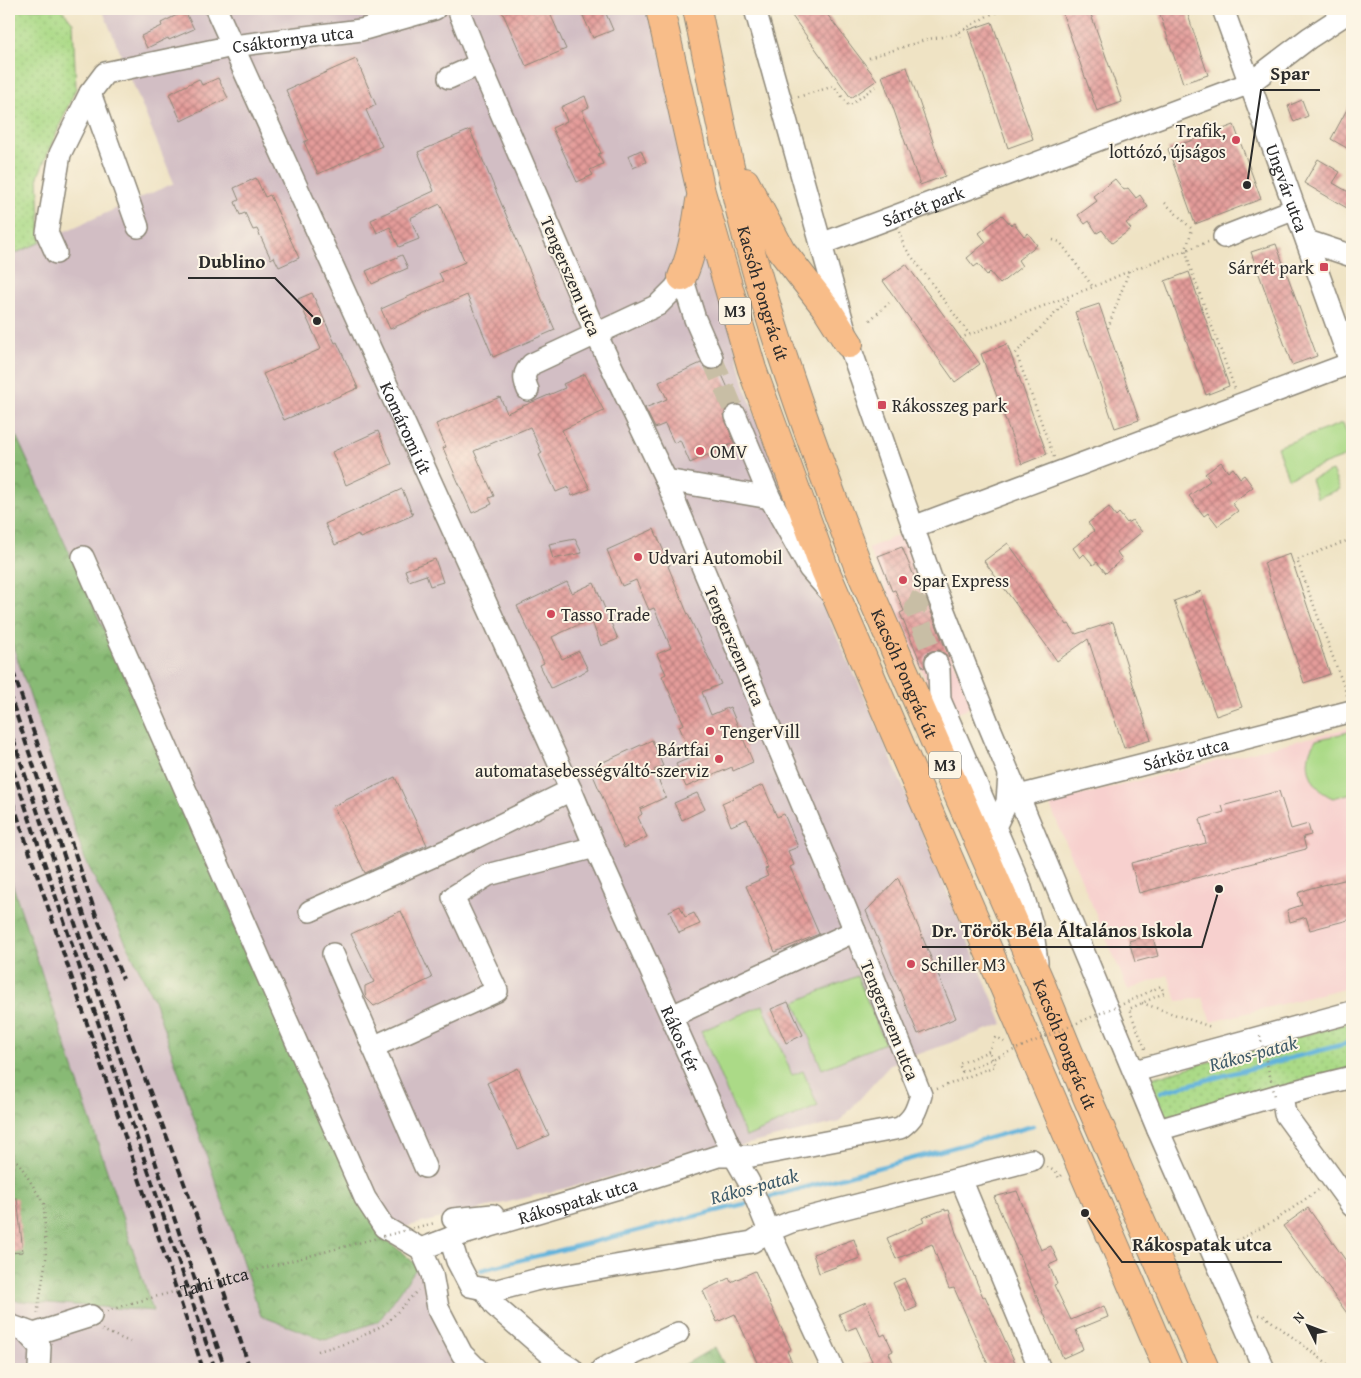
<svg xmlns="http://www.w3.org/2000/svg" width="1361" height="1378" font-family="'Gentium Book Plus',serif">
<defs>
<pattern id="grass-dots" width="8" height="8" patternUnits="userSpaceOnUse" patternTransform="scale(1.25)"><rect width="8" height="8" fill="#abda87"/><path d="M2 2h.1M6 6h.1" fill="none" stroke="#93bb75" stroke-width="1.8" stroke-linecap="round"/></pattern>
<pattern id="forest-crowns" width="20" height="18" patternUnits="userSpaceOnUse" patternTransform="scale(1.25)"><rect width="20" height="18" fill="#88ba74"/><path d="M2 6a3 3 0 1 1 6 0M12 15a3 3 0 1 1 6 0" fill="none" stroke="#6f975f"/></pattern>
<pattern id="building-cross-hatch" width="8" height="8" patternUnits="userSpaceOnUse" patternTransform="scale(1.25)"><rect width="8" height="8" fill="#e49c9a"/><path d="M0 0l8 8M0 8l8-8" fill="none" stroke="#b97f7e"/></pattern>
</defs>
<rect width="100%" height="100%" fill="#fcf5e5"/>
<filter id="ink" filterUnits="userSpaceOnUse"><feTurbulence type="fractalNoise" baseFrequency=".02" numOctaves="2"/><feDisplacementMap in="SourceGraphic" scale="10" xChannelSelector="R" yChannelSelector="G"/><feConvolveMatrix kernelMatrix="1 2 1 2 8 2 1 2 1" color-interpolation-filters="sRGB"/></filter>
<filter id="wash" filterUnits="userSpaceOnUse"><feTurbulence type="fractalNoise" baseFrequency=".0096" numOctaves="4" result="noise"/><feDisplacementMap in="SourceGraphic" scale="20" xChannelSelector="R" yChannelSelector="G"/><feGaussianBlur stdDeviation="1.12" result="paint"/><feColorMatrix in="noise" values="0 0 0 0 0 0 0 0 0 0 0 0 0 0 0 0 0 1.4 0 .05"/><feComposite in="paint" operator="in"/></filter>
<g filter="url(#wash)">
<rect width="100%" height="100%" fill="#efe3c4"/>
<g fill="#f7d0ce">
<polygon points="904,533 972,706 943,720 868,548"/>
<polygon points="1352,727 1352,986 1211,1022 1203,998 1177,1001 1168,975 1128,990 1049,803"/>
</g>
<polygon fill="#d2bec4" points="102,9 650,9 746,390 824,608 868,704 1003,1024 891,1064 839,1122 380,1233 418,1266 438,1324 470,1369 9,1369 9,1300 153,1311 9,874 9,449 50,511 9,420 9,256 174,183"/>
<g fill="url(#grass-dots)" stroke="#6b8259">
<polygon points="9,9 62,9 73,23 76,88 38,176 41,242 9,256"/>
<polygon points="1352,1022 1352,1067 1146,1123 1130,1084"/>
</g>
<g fill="url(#forest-crowns)" stroke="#5a7250">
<polygon points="9,420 368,1213 379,1233 418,1266 379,1321 325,1340 261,1316 154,1000 85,859 9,634"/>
<polygon points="9,874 143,1280 153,1311 9,1300"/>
<polygon points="715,1347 726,1369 677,1369"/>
</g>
<g fill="#abda87" stroke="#6b8259">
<polygon points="1343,423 1352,448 1352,454 1288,478 1277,447"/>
<polygon points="1332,471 1340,489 1317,498 1311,479"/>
<path d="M 1352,731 L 1352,793 L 1333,798 C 1310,789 1300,760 1316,740 Z"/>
<polygon points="857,976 885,1043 822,1069 795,1002"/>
<polygon points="763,1005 792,1075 803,1071 818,1106 746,1137 701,1031"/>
</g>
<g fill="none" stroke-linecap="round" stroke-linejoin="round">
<g stroke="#60b2db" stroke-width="4.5">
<polyline points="1161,1092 1352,1042"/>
<polyline points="762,1199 1033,1126"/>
<polyline points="481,1270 752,1202"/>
</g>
</g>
<g id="blocks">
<g fill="url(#building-cross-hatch)">
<polygon points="501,9 548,9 566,49 526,66"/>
<polygon points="580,9 604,9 613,30 593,38"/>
<polygon points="787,9 823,9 877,80 851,98"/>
<polygon points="1061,9 1089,9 1122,102 1097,111"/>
<polygon points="1158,9 1186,9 1208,75 1183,83"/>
<polygon points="185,11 194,29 169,40 168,38 147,48 141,36 162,26 161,23"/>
<polygon points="992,22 1033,139 1008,148 968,30"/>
<polygon points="356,59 376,105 366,110 382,146 318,174 304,142 308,140 286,90"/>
<polygon points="907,67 945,176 920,185 882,76"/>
<polygon points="218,78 228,98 181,121 169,94 199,79 202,85"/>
<polygon points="585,96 589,107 583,110 583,113 601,153 598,154 603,164 590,170 593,175 577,182 552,128 567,121 561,107"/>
<polygon points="1302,100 1308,116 1294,122 1288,106"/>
<polygon points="1352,100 1352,151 1331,139"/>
<polygon points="1234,125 1261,199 1195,224 1168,149"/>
<polygon points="470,130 555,330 493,357 467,295 390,329 381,309 443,281 439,273 465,262 440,204 410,218 419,239 399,247 390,227 377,233 371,220 434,191 418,152"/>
<polygon points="641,150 646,162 633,168 628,156"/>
<polygon points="1318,159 1340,172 1333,183 1352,194 1352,211 1304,183"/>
<polygon points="256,178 265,197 270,195 299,258 279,267 274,257 271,259 257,229 253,230 245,213 240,215 235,202 239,200 234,188"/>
<polygon points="1115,179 1124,190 1128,188 1136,198 1140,195 1148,207 1126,223 1131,229 1112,243 1102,230 1097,233 1089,221 1085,224 1078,215 1097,201 1093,196"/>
<polygon points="1002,215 1011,225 1014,223 1024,236 1028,233 1037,245 1018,260 1022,266 1000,284 990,272 987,275 978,264 974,267 967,258 986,242 979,233"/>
<polygon points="1276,244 1317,356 1292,365 1251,252"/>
<polygon points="402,255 408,268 372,284 366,271"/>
<polygon points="906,264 980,364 955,382 883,281"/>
<polygon points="1189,272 1229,386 1206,395 1165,281"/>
<polygon points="312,293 335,343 337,342 358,388 284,420 263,374 321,349 298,299"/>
<polygon points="1099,304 1139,420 1115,428 1075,312"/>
<polygon points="1007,344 1047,454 1022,464 981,354"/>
<polygon points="701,363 705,368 710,370 719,368 735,404 726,408 724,415 734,443 690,463 680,440 674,443 665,424 655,428 645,408 667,399 659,382"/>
<polygon points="585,374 604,411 562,430 590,489 572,496 568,487 556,492 539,455 542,453 530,427 474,451 494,496 489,498 492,504 472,513 443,448 446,447 436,424 500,397 507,413 565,388 563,384"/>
<polygon points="378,431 392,464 346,485 332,452"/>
<polygon points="1221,462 1228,472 1233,468 1240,478 1244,475 1253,487 1232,503 1238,511 1218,526 1208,513 1204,516 1189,496 1210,481 1205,474"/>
<polygon points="402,489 413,515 360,538 358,534 335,545 325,524"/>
<polygon points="1109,507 1116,516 1119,513 1127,523 1132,520 1142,532 1117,552 1122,559 1106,573 1097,562 1093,565 1084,554 1080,558 1073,548 1094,531 1088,523"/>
<polygon points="654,529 670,565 668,566 686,610 721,684 702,692 711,715 730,707 753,762 733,771 732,767 686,787 676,764 692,757 679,726 684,724 662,676 666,674 657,654 671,648 654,608 649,610 636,580 622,586 607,550"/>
<polygon points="575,539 582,553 553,559 549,544"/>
<polygon points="1008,543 1067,625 1069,624 1076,634 1113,622 1151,740 1124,748 1088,639 1057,661 1046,645 984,561"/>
<polygon points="902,547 925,603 927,602 949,657 939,650 931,651 926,654 924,660 925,667 923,668 900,613 904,611 895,590 892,591 878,556"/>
<polygon points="1290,554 1330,674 1304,683 1264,563"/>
<polygon points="435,559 443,582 430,586 426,575 409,581 405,570"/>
<polygon points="567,582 572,593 594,583 618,639 601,646 591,619 552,637 562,659 579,651 588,670 551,688 540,665 544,663 517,606"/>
<polygon points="1201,591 1242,707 1216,716 1174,601"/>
<polygon points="652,740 663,766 654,770 666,797 640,809 642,814 638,817 647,837 624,848 590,768"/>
<polygon points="395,777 427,845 365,873 333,806"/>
<polygon points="763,785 777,817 784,814 798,847 788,851 794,865 790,867 819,934 775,952 746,886 768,876 765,869 768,868 747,819 731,826 722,803"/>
<polygon points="1279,791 1291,829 1308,824 1311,835 1303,837 1306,849 1139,893 1131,863 1206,843 1200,819 1224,812 1222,806"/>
<polygon points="697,793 705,809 682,820 674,803"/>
<polygon points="898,878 956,1018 918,1034 866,911"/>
<polygon points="1352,878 1352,919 1310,930 1306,917 1290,922 1287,910 1302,905 1298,893 1311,888"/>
<polygon points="680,906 685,917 694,913 700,924 679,933 669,911"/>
<polygon points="401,911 432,978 374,1006 366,998 365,993 365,986 374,982 351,934"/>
<polygon points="1152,934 1158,956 1135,962 1129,941"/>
<polygon points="788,1002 803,1035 786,1043 771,1009"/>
<polygon points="518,1068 549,1135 518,1149 487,1083"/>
<polygon points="1017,1191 1041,1250 1051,1246 1058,1261 1049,1265 1057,1284 1054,1285 1071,1320 1104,1306 1108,1317 1076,1330 1083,1349 1063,1358 994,1197"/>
<polygon points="9,1198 17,1198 23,1252 9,1253"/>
<polygon points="1308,1208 1352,1269 1352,1320 1283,1226"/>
<polygon points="945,1209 945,1211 949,1210 956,1233 983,1297 985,1296 1018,1369 990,1369 954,1288 949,1289 932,1244 896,1259 887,1238 924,1222 922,1218"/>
<polygon points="854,1239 860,1258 819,1273 813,1254"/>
<polygon points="755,1271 791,1349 787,1351 795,1369 760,1369 735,1314 717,1322 703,1291 729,1278 731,1282"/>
<polygon points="904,1278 917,1307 906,1312 893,1283"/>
<polygon points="866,1302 881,1336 885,1334 893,1351 889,1353 896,1369 853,1369 872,1361 856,1327 846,1331 839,1314"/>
</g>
</g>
</g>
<g filter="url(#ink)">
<use href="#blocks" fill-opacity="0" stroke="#8d8778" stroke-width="1"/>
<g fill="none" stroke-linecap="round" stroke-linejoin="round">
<g stroke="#c8bea5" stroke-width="21" stroke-dasharray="21 11" stroke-linecap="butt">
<polyline points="712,358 736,416"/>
<polyline points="922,596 915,609 936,662"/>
</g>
<g stroke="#8d8778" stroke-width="24">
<g id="minor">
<path id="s1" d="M 216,9 L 571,790 L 595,847 L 734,1156 L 749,1182 L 769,1231 L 833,1369"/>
<polyline points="755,9 849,344 931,578 988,723 1158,1130 1264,1369"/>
<path id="s2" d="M 1223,9 L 1352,367"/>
<polyline points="449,78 480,64"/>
<polyline points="90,93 138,227"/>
<polyline points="1224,237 1295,209"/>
<polyline points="1307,241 1352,256"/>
<path id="s3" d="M 821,244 L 1250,83 L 1309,38 L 1352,10"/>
<path id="s4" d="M 56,253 L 47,233 L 60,154 L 90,93 L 105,73 L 233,46 L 361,30 L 435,9"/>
<polyline points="682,277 695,319 712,358"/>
<path d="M 528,390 C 523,378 523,373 532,364 L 658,305 L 675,288 L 682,277"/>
<polyline points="736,416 770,498 809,568 830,592"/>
<polyline points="666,480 770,498"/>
<polyline points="913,527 1351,363"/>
<polyline points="83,557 365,1198 384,1227 421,1249 432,1274 438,1308 462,1354 477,1369"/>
<polyline points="936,662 939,670 940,700 995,827"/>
<polyline points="1009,775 1007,802 995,827 1020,885 1032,925 1037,962"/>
<path id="s5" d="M 1019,796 L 1352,711"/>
<polyline points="310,911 472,839 571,790"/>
<polyline points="333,954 425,1167"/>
<polyline points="672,1016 855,931"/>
<polyline points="373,1047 497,991 453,897 488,875 595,847"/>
<polyline points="1135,1071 1352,1012"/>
<polyline points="1282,1095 1285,1114 1352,1206"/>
<polyline points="1158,1130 1275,1096 1352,1077"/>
<polyline points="961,1179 1040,1369"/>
<polyline points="453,1219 493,1215"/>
<polyline points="450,1238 457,1261 470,1286 494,1291 535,1280 752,1242 769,1231 791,1222 1032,1160"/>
<path id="s6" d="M 421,1249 L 450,1238 L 629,1185 L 718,1156 L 752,1156 L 900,1128 C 914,1118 916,1111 921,1095 L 846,909 L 666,480 L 596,334 L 480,64 L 458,9"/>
<polyline points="484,1289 495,1306 556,1359 572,1369"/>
<polyline points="9,1325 34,1334 91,1316"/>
<polyline points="25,1331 40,1347 39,1369"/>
<polyline points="602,1369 678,1333"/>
</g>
</g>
<g stroke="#8d8778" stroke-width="30">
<g id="major">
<polyline points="660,9 701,192 725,275 752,369 825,570 1168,1369"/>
<path id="s7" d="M 697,9 C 712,81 726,155 744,226 C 774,341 815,452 857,563 L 1040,982 L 1087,1097 L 1205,1369"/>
<polyline points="745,182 781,250 827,309 849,344"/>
<path d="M 682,277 C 693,253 696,227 700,201"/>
</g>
</g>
<g stroke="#8d8778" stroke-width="2.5" stroke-dasharray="1 4" stroke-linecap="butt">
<polyline points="959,32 961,40"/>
<polyline points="869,58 928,39 942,37 956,34 989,15 1006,9"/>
<polyline points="798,97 834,86 849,106 876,86"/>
<polyline points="1165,203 1192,229 1186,250 1190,267 1235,389"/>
<polyline points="899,232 904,246 969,334"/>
<polyline points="1053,240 1060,242 1093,287"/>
<polyline points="870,320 889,303"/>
<polyline points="1108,328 1129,271"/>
<polyline points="960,338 1093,287 1129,271 1208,242"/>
<polyline points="1054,457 1016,353 1071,297"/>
<polyline points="1347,695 1297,560 1349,540"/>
<polyline points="1142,1003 1211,1027"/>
<polyline points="1123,1004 1161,986 1164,993 1129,1009 1146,1051"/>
<polyline points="962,1072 959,1064 989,1051 995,1038 1000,1039 1004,1042"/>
<polyline points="937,1089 995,1066 989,1051"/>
<polyline points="9,1155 19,1163 44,1204 46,1259 37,1315"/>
<polyline points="1047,1167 1056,1172 1059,1178 1062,1175"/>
<polyline points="422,1226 435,1223"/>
<polyline points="1228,1245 1276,1220 1318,1190"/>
<polyline points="107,1311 132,1303"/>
<polyline points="1259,1315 1263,1315 1335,1369"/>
<polyline points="102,1330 130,1342"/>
<polyline points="318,1351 351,1342 387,1323 418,1290"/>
</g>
<use href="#minor" stroke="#fff" stroke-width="21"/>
<use href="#major" stroke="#f8bd89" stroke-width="28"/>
<g stroke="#2b2b2b" stroke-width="4" stroke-dasharray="8 4" stroke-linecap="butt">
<polyline points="9,660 96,915 123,979"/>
<polyline points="9,693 84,915 218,1274 250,1369"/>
<polyline points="9,727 225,1369"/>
<polyline points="9,758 215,1369"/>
<polyline points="9,791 203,1369"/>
</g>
<g stroke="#8d8778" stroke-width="2.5" stroke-dasharray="1 4" stroke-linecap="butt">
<polyline points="1260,1036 1275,1096"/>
<polyline points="962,1072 1122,1004"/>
<path id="s8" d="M 132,1303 L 422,1226"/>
</g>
</g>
</g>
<g fill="#d1495b" stroke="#fcf5e5" stroke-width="2">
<circle cx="1236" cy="140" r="5"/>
<rect x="1319" y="262" width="10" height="10" rx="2.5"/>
<rect x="877" y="400" width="10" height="10" rx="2.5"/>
<circle cx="700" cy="451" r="5"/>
<circle cx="638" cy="557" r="5"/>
<circle cx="903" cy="580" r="5"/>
<circle cx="551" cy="614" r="5"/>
<circle cx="710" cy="731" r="5"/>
<circle cx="719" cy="759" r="5"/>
<circle cx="911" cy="964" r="5"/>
</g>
<g text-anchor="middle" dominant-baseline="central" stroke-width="4" stroke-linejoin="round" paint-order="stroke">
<g fill="#fcf5e5" stroke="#6a6863" stroke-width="1">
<rect x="719" y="297.5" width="32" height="27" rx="4"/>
<rect x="929" y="751.5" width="32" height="27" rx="4"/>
</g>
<g font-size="16" font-weight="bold" fill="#2b2b2b">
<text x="735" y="311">M3</text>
<text x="945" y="765">M3</text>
</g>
<g font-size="18" fill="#2b2b2b" stroke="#fcf5e5">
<text stroke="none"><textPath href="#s4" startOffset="386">Csáktornya utca</textPath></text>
<text stroke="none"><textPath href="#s2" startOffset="190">Ungvár utca</textPath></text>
<text stroke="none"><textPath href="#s3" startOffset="109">Sárrét park</textPath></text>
<text transform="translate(571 276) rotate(67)">Tengerszem utca</text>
<text stroke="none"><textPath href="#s7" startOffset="292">Kacsóh Pongrác út</textPath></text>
<text stroke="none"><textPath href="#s1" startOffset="460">Komáromi út</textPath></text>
<text transform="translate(735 646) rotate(67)">Tengerszem utca</text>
<text stroke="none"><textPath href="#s7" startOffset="698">Kacsóh Pongrác út</textPath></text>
<text stroke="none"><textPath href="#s5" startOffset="172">Sárköz utca</textPath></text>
<text transform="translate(890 1020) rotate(68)">Tengerszem utca</text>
<text stroke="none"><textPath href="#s1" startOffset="1130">Rákos tér</textPath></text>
<text stroke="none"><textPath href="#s7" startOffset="1102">Kacsóh Pongrác út</textPath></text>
<text stroke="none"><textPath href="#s6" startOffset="164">Rákospatak utca</textPath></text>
<text stroke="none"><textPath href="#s8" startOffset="85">Tahi utca</textPath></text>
</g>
<g font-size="18" fill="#2b2b2b" stroke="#fcf5e5" text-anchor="start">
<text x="1226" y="130" text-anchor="end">Trafik,<tspan x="1226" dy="21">lottózó, újságos</tspan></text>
<text x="1314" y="267" text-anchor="end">Sárrét park</text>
<text x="892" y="405">Rákosszeg park</text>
<text x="710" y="451">OMV</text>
<text x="648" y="557">Udvari Automobil</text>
<text x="913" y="580">Spar Express</text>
<text x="561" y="614">Tasso Trade</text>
<text x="720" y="731">TengerVill</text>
<text x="709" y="749" text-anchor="end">Bártfai<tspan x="709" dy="21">automatasebességváltó-szerviz</tspan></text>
<text x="921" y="964">Schiller M3</text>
</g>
<g font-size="19" font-style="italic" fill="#3e5a69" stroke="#fcf5e5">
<text transform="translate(1253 1053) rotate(-15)">Rákos-patak</text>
<text transform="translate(754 1186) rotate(-15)">Rákos-patak</text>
</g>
</g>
<path fill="none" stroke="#2b2b2b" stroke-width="2" d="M1247 185L1261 90H1320M317 321L275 278H188M1219 889L1202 947H922M1085 1213L1122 1262H1282"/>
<g fill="#2b2b2b" stroke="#fcf5e5" stroke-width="2">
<circle cx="1247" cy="185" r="5"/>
<circle cx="317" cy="321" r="5"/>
<circle cx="1219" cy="889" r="5"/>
<circle cx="1085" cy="1213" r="5"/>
</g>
<g font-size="19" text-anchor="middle" font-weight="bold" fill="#2b2b2b" stroke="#fcf5e5" stroke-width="4" stroke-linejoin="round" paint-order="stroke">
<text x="1290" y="80">Spar</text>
<text x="232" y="268">Dublino</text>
<text x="1062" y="937">Dr. Török Béla Általános Iskola</text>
<text x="1202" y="1251">Rákospatak utca</text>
</g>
<rect width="1361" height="1378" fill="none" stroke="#fcf5e5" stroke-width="30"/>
<g transform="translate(1308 1326) rotate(312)" stroke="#fcf5e5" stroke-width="4" paint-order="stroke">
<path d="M0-4L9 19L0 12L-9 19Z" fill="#2b2b2b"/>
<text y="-8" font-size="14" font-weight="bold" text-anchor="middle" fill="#2b2b2b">N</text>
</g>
</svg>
